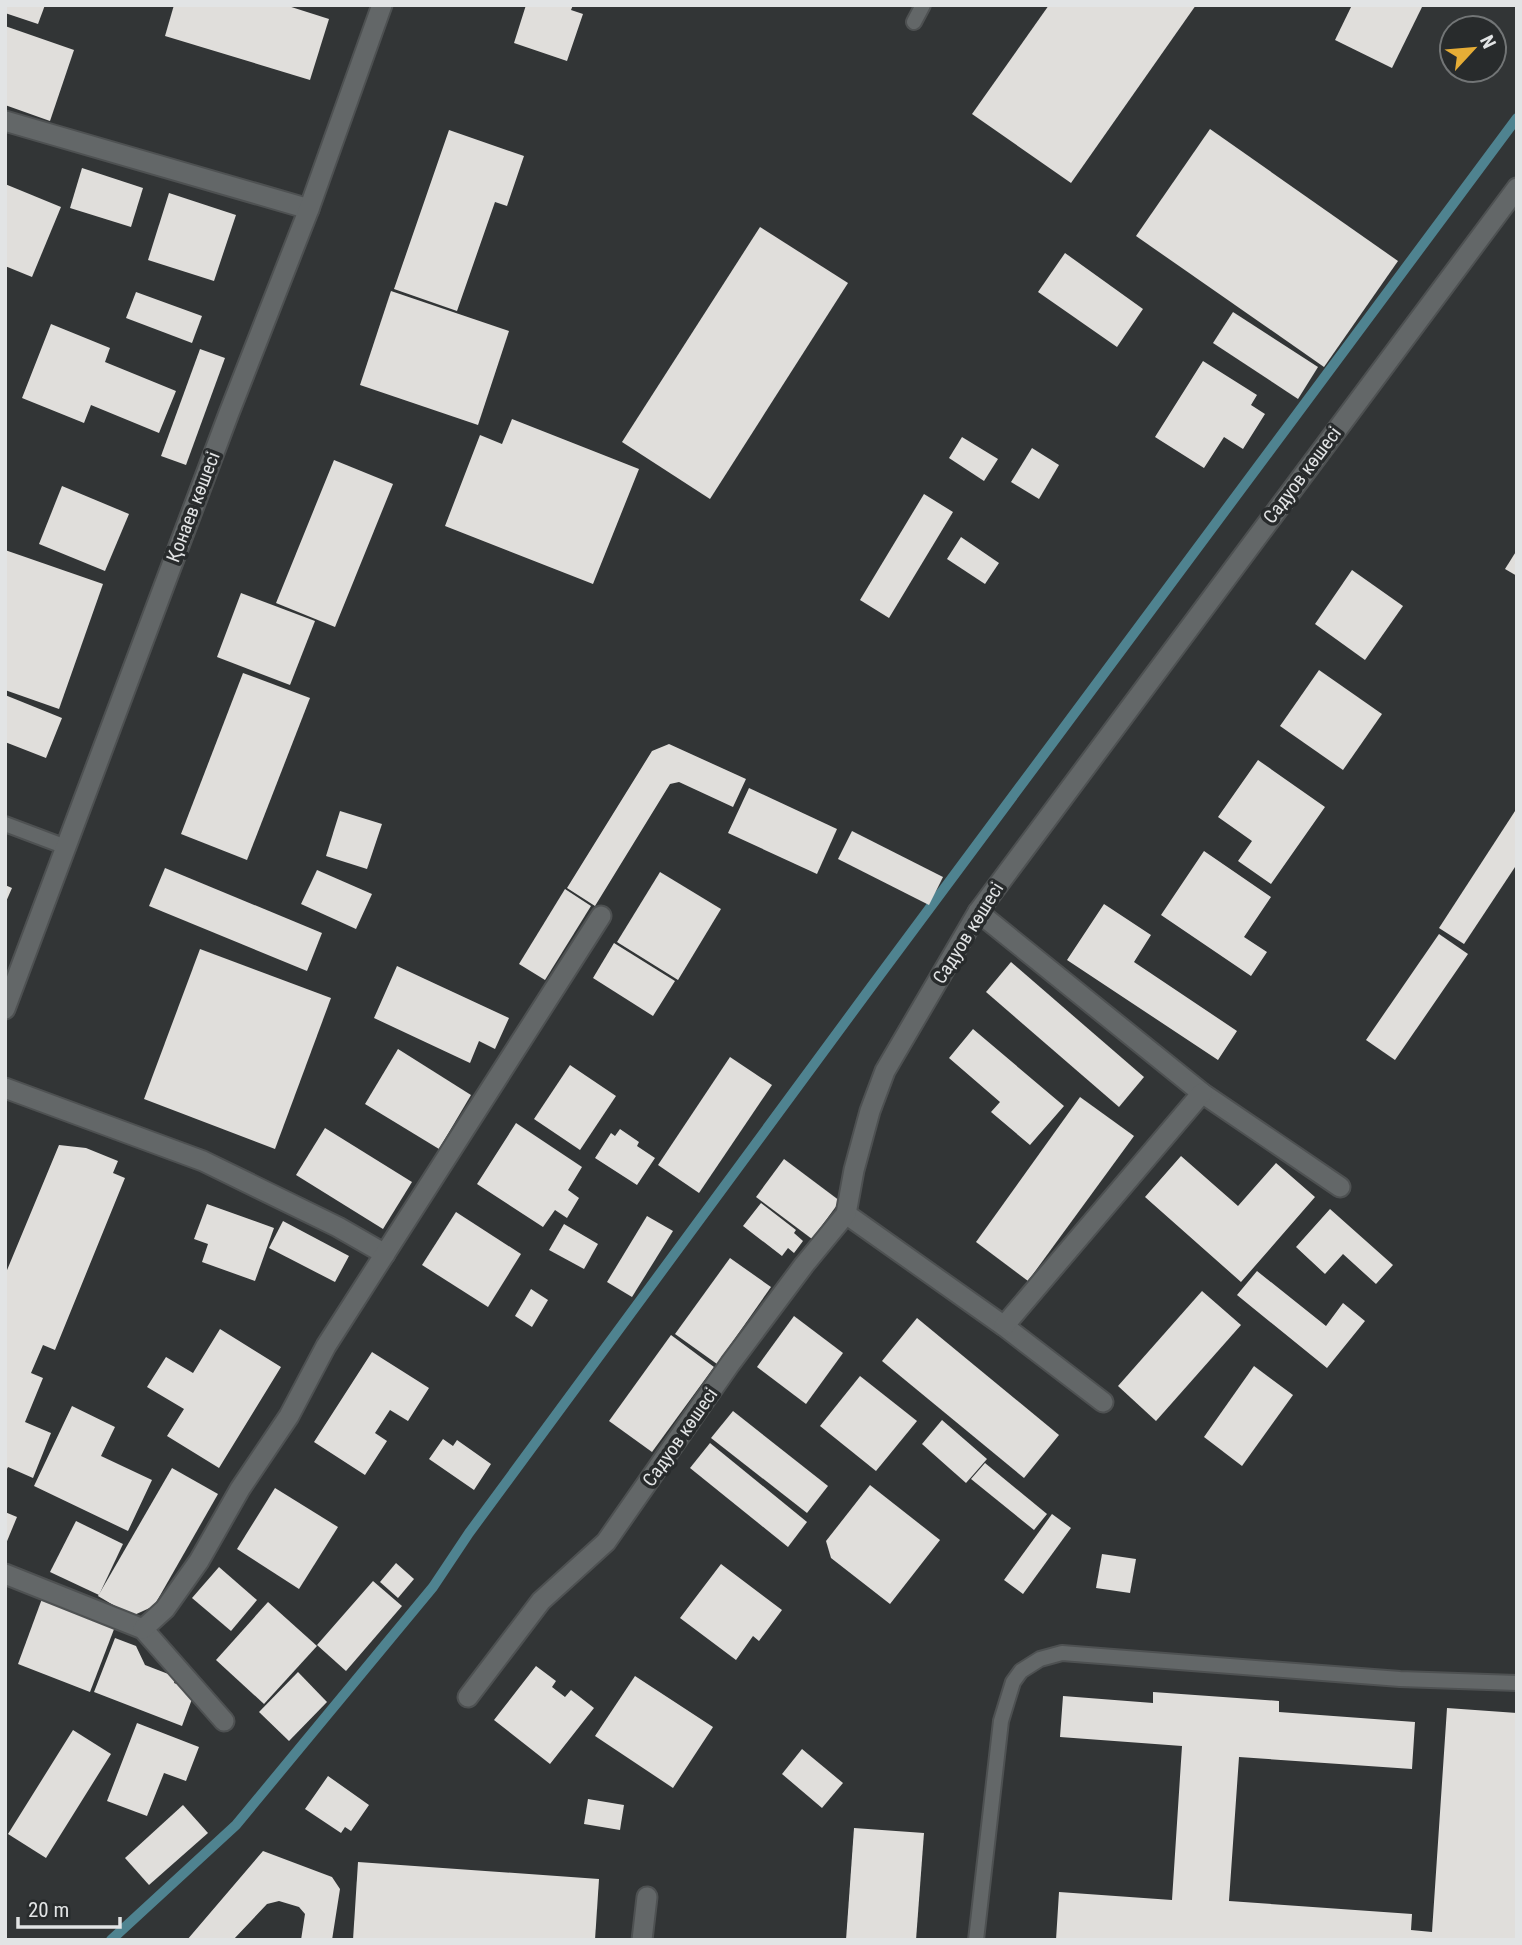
<svg xmlns="http://www.w3.org/2000/svg" width="1522" height="1945" font-family="'Roboto Condensed',sans-serif">
<rect width="100%" height="100%" fill="#323536"/>
<g fill="none" stroke-linecap="round" stroke-linejoin="round">
<polyline stroke="#4f8390" stroke-width="10" points="111,1940 236,1825 433,1587 469,1533 871,987 1517,118"/>
</g>
<g fill="#e0dedb">
<polygon points="5,5 45,5 38,24 5,13"/>
<polygon points="174,5 285,5 329,19 310,80 165,36"/>
<polygon points="526,5 573,5 571,10 583,14 567,61 514,43"/>
<polygon points="1049,5 1196,5 1071,183 972,114"/>
<polygon points="1352,5 1423,5 1392,68 1335,40"/>
<polygon points="5,26 74,50 50,121 5,105"/>
<polygon points="1210,129 1398,261 1324,367 1136,236"/>
<polygon points="449,130 524,156 507,206 495,202 457,311 394,289"/>
<polygon points="82,168 143,188 131,227 70,208"/>
<polygon points="5,184 61,207 32,277 5,266"/>
<polygon points="169,193 236,215 214,281 148,260"/>
<polygon points="760,227 848,283 710,499 622,442"/>
<polygon points="1065,253 1143,309 1117,347 1038,292"/>
<polygon points="391,291 509,331 478,425 360,385"/>
<polygon points="136,292 202,316 192,343 126,318"/>
<polygon points="1233,312 1318,367 1298,399 1213,343"/>
<polygon points="51,324 110,348 105,362 176,391 159,433 91,405 84,423 22,398"/>
<polygon points="200,349 225,358 186,465 161,456"/>
<polygon points="1203,361 1257,395 1251,405 1265,414 1243,449 1224,437 1204,468 1155,437"/>
<polygon points="512,419 639,469 593,584 445,526 480,435 502,444"/>
<polygon points="962,437 998,459 984,481 949,458"/>
<polygon points="1032,448 1059,465 1039,499 1011,482"/>
<polygon points="334,460 393,484 335,627 276,603"/>
<polygon points="62,486 129,514 105,571 39,544"/>
<polygon points="924,494 953,512 889,618 860,600"/>
<polygon points="961,537 999,563 985,584 947,559"/>
<polygon points="5,550 103,584 59,709 5,690"/>
<polygon points="1517,550 1517,576 1505,569"/>
<polygon points="1352,570 1403,606 1365,660 1315,624"/>
<polygon points="241,593 315,621 290,685 217,657"/>
<polygon points="1319,670 1382,714 1343,770 1280,726"/>
<polygon points="243,673 310,698 247,860 181,834"/>
<polygon points="5,695 62,718 46,758 5,742"/>
<polygon points="669,744 746,779 733,807 679,782 670,784 595,906 567,888 652,751"/>
<polygon points="1258,760 1325,807 1271,884 1238,861 1252,841 1218,817"/>
<polygon points="749,788 837,829 817,874 728,833"/>
<polygon points="1517,808 1517,864 1464,944 1439,928"/>
<polygon points="340,811 382,824 367,869 326,856"/>
<polygon points="852,831 943,877 929,905 838,859"/>
<polygon points="1204,851 1271,897 1244,937 1267,952 1251,976 1161,915"/>
<polygon points="165,868 322,933 307,971 149,906"/>
<polygon points="317,870 372,894 356,929 301,904"/>
<polygon points="660,872 721,909 678,980 617,942"/>
<polygon points="5,885 12,888 5,904"/>
<polygon points="565,889 591,906 545,980 519,964"/>
<polygon points="1104,904 1151,935 1134,962 1237,1031 1218,1060 1067,960"/>
<polygon points="1439,934 1468,954 1395,1060 1366,1040"/>
<polygon points="614,943 675,981 653,1016 593,978"/>
<polygon points="200,949 331,998 275,1149 144,1099"/>
<polygon points="1011,962 1144,1077 1119,1107 986,992"/>
<polygon points="397,966 509,1018 495,1049 479,1041 470,1063 374,1018"/>
<polygon points="973,1029 1064,1106 1030,1145 991,1112 1000,1102 949,1058"/>
<polygon points="398,1049 471,1095 439,1149 365,1104"/>
<polygon points="730,1057 772,1085 699,1193 658,1165"/>
<polygon points="570,1065 616,1096 580,1150 534,1119"/>
<polygon points="1080,1097 1134,1136 1028,1281 976,1242"/>
<polygon points="516,1123 582,1167 568,1190 579,1198 567,1218 555,1210 543,1227 477,1184"/>
<polygon points="325,1128 412,1182 383,1229 296,1175"/>
<polygon points="620,1129 639,1142 637,1146 655,1158 637,1185 595,1158 611,1133 615,1136"/>
<polygon points="59,1145 86,1148 118,1161 113,1173 125,1178 55,1350 43,1345 31,1373 43,1378 25,1422 51,1433 33,1478 8,1467 5,1473 5,1275"/>
<polygon points="1181,1156 1238,1206 1276,1163 1315,1197 1241,1282 1145,1197"/>
<polygon points="784,1159 840,1201 812,1239 756,1197"/>
<polygon points="761,1203 796,1230 794,1233 803,1241 794,1253 788,1248 782,1256 743,1226"/>
<polygon points="207,1204 274,1228 255,1281 202,1262 208,1244 194,1239"/>
<polygon points="1330,1209 1393,1265 1376,1284 1343,1254 1325,1274 1296,1247"/>
<polygon points="456,1212 521,1254 488,1307 422,1265"/>
<polygon points="647,1216 673,1231 632,1297 607,1282"/>
<polygon points="283,1221 349,1256 335,1282 269,1248"/>
<polygon points="564,1224 598,1244 584,1269 549,1250"/>
<polygon points="730,1258 771,1287 717,1364 675,1334"/>
<polygon points="1257,1271 1326,1326 1343,1303 1365,1321 1327,1368 1237,1295"/>
<polygon points="531,1289 548,1300 532,1327 515,1316"/>
<polygon points="1202,1291 1241,1325 1156,1421 1118,1386"/>
<polygon points="794,1316 843,1353 806,1404 757,1367"/>
<polygon points="917,1318 1059,1435 1024,1478 882,1361"/>
<polygon points="220,1329 281,1367 219,1468 167,1436 184,1409 147,1387 166,1357 193,1373"/>
<polygon points="671,1335 714,1367 652,1452 609,1421"/>
<polygon points="372,1352 429,1388 408,1421 390,1410 375,1433 387,1441 365,1475 314,1442"/>
<polygon points="1254,1366 1293,1395 1242,1466 1204,1437"/>
<polygon points="860,1376 917,1421 876,1471 820,1426"/>
<polygon points="72,1406 115,1427 101,1456 152,1480 128,1531 34,1486"/>
<polygon points="733,1411 828,1486 807,1513 711,1438"/>
<polygon points="942,1420 987,1459 966,1483 922,1444"/>
<polygon points="443,1439 453,1446 457,1440 491,1464 474,1490 429,1459"/>
<polygon points="710,1443 807,1522 788,1547 690,1468"/>
<polygon points="985,1463 1047,1514 1034,1530 971,1479"/>
<polygon points="172,1468 218,1494 154,1606 132,1616 98,1596"/>
<polygon points="870,1485 940,1540 890,1604 831,1558 826,1541"/>
<polygon points="275,1488 338,1527 299,1589 237,1549"/>
<polygon points="5,1512 17,1517 5,1546"/>
<polygon points="1052,1514 1071,1528 1023,1594 1004,1580"/>
<polygon points="76,1521 123,1544 99,1595 50,1572"/>
<polygon points="1102,1554 1136,1559 1130,1593 1096,1588"/>
<polygon points="396,1563 414,1579 398,1598 380,1582"/>
<polygon points="721,1564 782,1610 759,1641 753,1636 736,1660 680,1618"/>
<polygon points="219,1567 257,1600 231,1631 192,1598"/>
<polygon points="373,1581 402,1606 346,1671 317,1645"/>
<polygon points="43,1596 116,1624 90,1692 18,1664"/>
<polygon points="268,1602 317,1646 264,1704 216,1660"/>
<polygon points="115,1638 136,1646 145,1665 176,1677 174,1683 195,1691 182,1726 94,1692"/>
<polygon points="536,1666 556,1681 552,1687 565,1697 571,1690 594,1708 550,1764 494,1720"/>
<polygon points="298,1672 327,1702 289,1741 259,1712"/>
<polygon points="635,1676 713,1727 673,1788 595,1736"/>
<polygon points="1153,1692 1279,1701 1279,1712 1415,1722 1412,1769 1239,1757 1229,1901 1412,1914 1411,1930 1432,1932 1447,1708 1517,1713 1517,1940 1056,1940 1059,1892 1172,1900 1182,1746 1060,1737 1063,1696 1153,1703"/>
<polygon points="137,1723 199,1747 186,1781 164,1773 147,1816 107,1801"/>
<polygon points="73,1730 111,1754 46,1858 8,1834"/>
<polygon points="802,1749 843,1783 822,1808 782,1774"/>
<polygon points="328,1776 369,1805 351,1831 345,1827 341,1833 305,1809"/>
<polygon points="588,1799 624,1805 620,1830 584,1824"/>
<polygon points="183,1805 208,1833 149,1885 125,1858"/>
<polygon points="854,1828 924,1833 916,1940 846,1940"/>
<polygon points="263,1851 332,1877 340,1889 332,1940 301,1940 305,1914 299,1907 279,1901 267,1904 233,1940 187,1940"/>
<polygon points="358,1862 599,1879 595,1940 353,1940"/>
</g>
<g fill="none" stroke-linecap="round" stroke-linejoin="round">
<g stroke="#4e5152" stroke-width="18">
<g id="service">
<polyline points="914,22 923,5"/>
<polyline points="5,824 66,847"/>
<polyline points="976,1940 1001,1721 1013,1682 1021,1671 1040,1659 1062,1653 1400,1679 1517,1683"/>
</g>
</g>
<g stroke="#4e5152" stroke-width="23">
<g id="minor">
<polyline points="5,121 309,209"/>
<polyline points="978,912 1202,1093 1340,1187"/>
<polyline points="5,1009 229,413 309,209 382,5"/>
<polyline points="5,1088 203,1161 338,1227 385,1254"/>
<polyline points="846,1214 1004,1326 1103,1402"/>
<polyline points="1004,1326 1202,1093"/>
<polyline points="5,1574 143,1629 224,1721"/>
<polyline points="143,1629 165,1609 199,1561 240,1489 289,1416 326,1346 601,916"/>
<polyline points="468,1697 541,1601 606,1542 730,1364 804,1265 846,1214 854,1170 870,1111 885,1071 978,912 1517,188"/>
<polyline points="642,1940 647,1897"/>
</g>
</g>
<use href="#service" stroke="#636768" stroke-width="14"/>
<use href="#minor" stroke="#636768" stroke-width="19"/>
</g>
<g text-anchor="middle" dominant-baseline="central" stroke-width="7" stroke-linejoin="round" paint-order="stroke">
<g font-size="19" fill="#e2e4e5" stroke="#282b2c">
<text transform="translate(1302 475) rotate(-53)">Садуов көшесі</text>
<text transform="translate(193 507) rotate(-69)">Қонаев көшесі</text>
<text transform="translate(968 933) rotate(-58)">Садуов көшесі</text>
<text transform="translate(680 1437) rotate(-55)">Садуов көшесі</text>
</g>
</g>
<rect width="1522" height="1945" fill="none" stroke="#e2e4e5" stroke-width="14"/>
<g transform="translate(1473 49) rotate(64)"><circle r="33" fill="#282b2c" stroke="#727576" stroke-width="2"/>
<path d="M0-5L12 26L0 18L-12 26Z" fill="#e6ad36"/>
<text y="-10" font-size="19" font-weight="bold" text-anchor="middle" fill="#e2e4e5">N</text>
</g>
<path d="M18 1917v10h102v-10" fill="none" stroke="#e2e4e5" stroke-width="3.5"/>
<text x="28" y="1917" font-size="21" fill="#e2e4e5" stroke="#282b2c" stroke-width="5" paint-order="stroke">20 m</text>
</svg>
